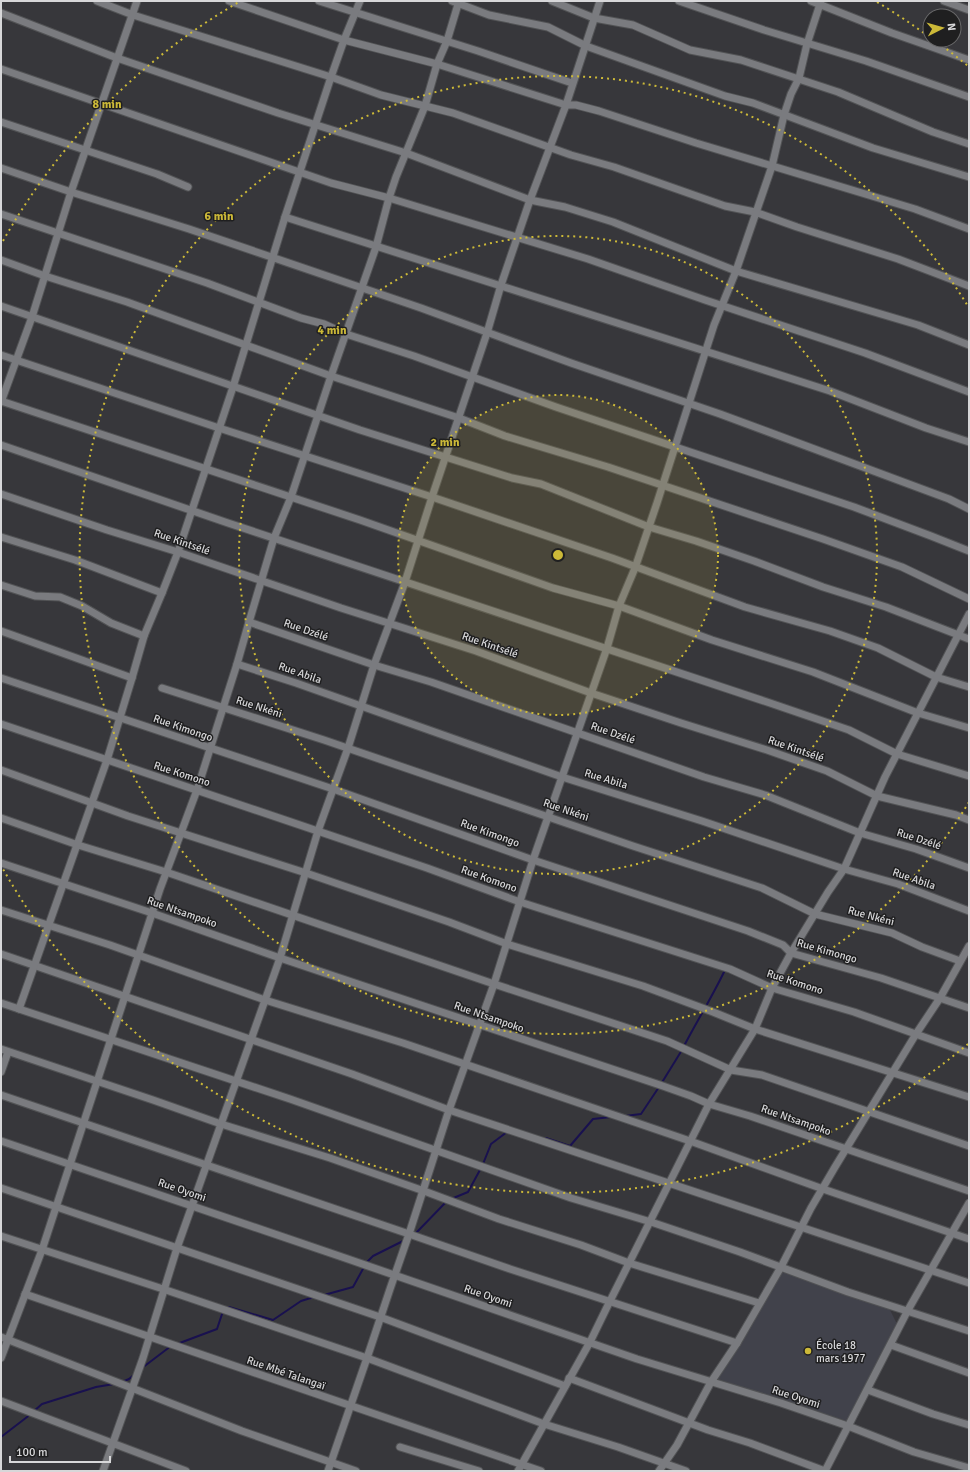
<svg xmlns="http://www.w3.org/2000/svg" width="970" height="1472" font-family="Signika,sans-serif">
<rect width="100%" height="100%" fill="#37373b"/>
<polygon fill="#41424b" points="782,1272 889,1308 897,1324 847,1421 718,1379"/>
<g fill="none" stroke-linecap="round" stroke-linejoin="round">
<g stroke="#19114f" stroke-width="2">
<path d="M 684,1046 C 697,1021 712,997 724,972"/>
<polyline points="661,1084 682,1050"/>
<polyline points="625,1116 641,1114 659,1087"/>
<polyline points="546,1138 570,1146 593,1119 611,1117"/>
<polyline points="483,1164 491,1144 507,1132"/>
<polyline points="451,1199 468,1192 481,1168"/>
<polyline points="415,1234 447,1201"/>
<polyline points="366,1263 373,1256 405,1240"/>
<polyline points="324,1295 353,1287 364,1267"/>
<polyline points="227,1308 229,1307 273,1320 301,1301 314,1297"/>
<polyline points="177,1344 217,1329 223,1311"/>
<polyline points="142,1368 171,1346"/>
<polyline points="122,1382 129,1379 135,1374"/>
<polyline points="34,1411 42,1404 96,1387 114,1384"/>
<polyline points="1,1437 31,1414"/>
</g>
<g stroke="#525355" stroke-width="9">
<g id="minor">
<polyline points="97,1 133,15 331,77 381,95 453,113 571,155 614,167 725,206 755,212 797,227 898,259 969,286"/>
<polyline points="229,1 344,40 437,64 566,105 576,105 599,111 696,143 915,209 969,229"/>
<polyline points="319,1 478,51 572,83"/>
<polyline points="452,1 489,15 548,27 586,46 725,96 753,103 873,148 969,177"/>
<polyline points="552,1 594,18 633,25 690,50 741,60 838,92 933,132 969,144"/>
<polyline points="679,1 764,30 866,61 969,97"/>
<polyline points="811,1 892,33 969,60"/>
<polyline points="944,1 969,10"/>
<polyline points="1,13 117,58 278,113 406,153 530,200 565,207 613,222 736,271 918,325 969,345"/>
<polyline points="1,69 331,183 389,198 588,259 705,300 865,353 969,392"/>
<polyline points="1,122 157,174 188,187"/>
<polyline points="1,168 71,192 189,229 421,308 571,363 720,414 949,499 969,509"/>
<polyline points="1,214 207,283 301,318 324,324 346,334 414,356 556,407 854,507 931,536 969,551"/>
<polyline points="285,217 830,391 926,428 969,442"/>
<polyline points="1,260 45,276 127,302 331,376 459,418 505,436 608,467 823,539 902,567 969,599"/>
<polyline points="1,306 360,430 512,478 541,484 649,527 696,541 754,561 823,587 886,607 969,639"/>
<polyline points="1,355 219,428 432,497 612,558 745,607 830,631 878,648 936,677 969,687"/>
<polyline points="1,401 360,520 553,588 619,606 712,640 813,672 918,713 969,728"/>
<polyline points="1,402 32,317 71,192 137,1"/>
<polyline points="1,445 228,523 770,703 849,730 897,754 969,776"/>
<polyline points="1,494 107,530 178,552 341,608 476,651 591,693 681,723 767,750 827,771 877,796 956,815 969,820"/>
<polyline points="1,537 75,560 162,593"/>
<polyline points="1,585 35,596 60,597 82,606 111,623 144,636"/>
<polyline points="249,622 374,665 431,682 704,777 765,795 860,833 916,849 969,868"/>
<polyline points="1,631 132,678"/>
<polyline points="237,664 296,683 562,777 702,821 844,869 898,884 969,911"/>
<polyline points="1,678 333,789 533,860 748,931 783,945 791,953 881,978 969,1008"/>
<polyline points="162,688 324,740 633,846 762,888 815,914 892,933 922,947 960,961"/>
<polyline points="1,724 427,868 520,902 730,969 772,988 854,1012 969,1053"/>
<polyline points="1,770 128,816 306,873 449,922 507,944 643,986 713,1012 755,1029 969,1097"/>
<polyline points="1,818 78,845 166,872 494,984 667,1041 731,1070 762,1075 969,1146"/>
<polyline points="1,863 152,913 280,958 660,1085 691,1096 709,1104 750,1116 969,1191"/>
<polyline points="1,910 110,945 265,1000 403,1043 690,1141 823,1189 969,1239"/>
<polyline points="1,954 352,1074 449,1110 969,1283"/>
<polyline points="1,1003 290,1099 571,1198 651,1222 740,1252 848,1292 969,1331"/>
<polyline points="19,1009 107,760 132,678 144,636 162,593 178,552 233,387 285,217 331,77 344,40 360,1"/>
<polyline points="1,1049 153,1100 221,1124 330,1158 424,1191 499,1219 581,1245 629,1263 759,1303"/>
<polyline points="1,1072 8,1052"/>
<polyline points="1,1095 409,1234 510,1269 737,1343"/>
<polyline points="1,1141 345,1258 637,1359 781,1403 848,1426 914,1452 969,1468"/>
<polyline points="1,1188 380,1317 565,1386"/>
<polyline points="1,1236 163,1289 367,1358 544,1424 618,1447 686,1471"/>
<polyline points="25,1294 541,1471"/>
<polyline points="1,1337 242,1431 356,1471"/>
<polyline points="891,1345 969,1373"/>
<polyline points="1,1358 42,1250 160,889 197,790 237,664 249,622 274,538 291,497 331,376 376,247 389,198 396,177 425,106 437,64 447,41 459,1"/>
<polyline points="569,1378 708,1430 750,1443 825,1471"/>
<polyline points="868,1390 933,1414 969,1425"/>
<polyline points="1,1401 186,1471"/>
<polyline points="400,1447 479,1471"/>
<polyline points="103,1471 143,1358 177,1248 280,958 318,831 348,748 374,665 405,582 432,497 487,333 501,285 530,200 566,105 600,1"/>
<polyline points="328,1471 367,1358 390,1289 409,1234 449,1110 494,984 533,860 607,648 619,606 635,568 657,503 714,325 736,271 772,166 784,115 791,94 799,78 807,44 821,1"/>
<polyline points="518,1471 590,1342 609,1303 709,1104 755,1029 772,988 791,953 828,892 844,869 885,777 969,614"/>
<polyline points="659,1471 677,1445 711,1382 737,1343 781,1267 811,1208 835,1167 916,1034 940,998 969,946"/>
<polyline points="825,1471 908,1310 969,1203"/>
</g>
</g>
<use href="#minor" stroke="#7a7b7f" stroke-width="7"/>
</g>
<circle cx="558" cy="555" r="160" fill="#ccb938" fill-opacity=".12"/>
<g fill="none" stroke="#ccb938" stroke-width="2" stroke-dasharray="2 4">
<circle cx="558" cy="555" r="160"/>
<circle cx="558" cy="555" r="319"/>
<path d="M969 802A479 479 0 1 1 969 308"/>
<path d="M968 1044A638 638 0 0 1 3 869M3 241A638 638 0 0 1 239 2M877 2A638 638 0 0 1 928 36M937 42A638 638 0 0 1 968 66"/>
</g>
<circle fill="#ccb938" stroke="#1f1f20" stroke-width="1.5" cx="808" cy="1351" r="4"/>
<g text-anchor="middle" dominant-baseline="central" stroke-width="3" stroke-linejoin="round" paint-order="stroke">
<g font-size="11" fill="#d7d7d9" stroke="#1f1f20">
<text transform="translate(182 542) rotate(19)">Rue Kintsélé</text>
<text transform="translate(306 630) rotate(19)">Rue Dzélé</text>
<text transform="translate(490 645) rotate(19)">Rue Kintsélé</text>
<text transform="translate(300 673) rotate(19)">Rue Abila</text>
<text transform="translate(259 707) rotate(18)">Rue Nkéni</text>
<text transform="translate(183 728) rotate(19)">Rue Kimongo</text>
<text transform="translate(613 733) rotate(19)">Rue Dzélé</text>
<text transform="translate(796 749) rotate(19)">Rue Kintsélé</text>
<text transform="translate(182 774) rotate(18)">Rue Komono</text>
<text transform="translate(606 779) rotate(17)">Rue Abila</text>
<text transform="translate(566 810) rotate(19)">Rue Nkéni</text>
<text transform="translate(490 833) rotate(20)">Rue Kimongo</text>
<text transform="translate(919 839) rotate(18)">Rue Dzélé</text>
<text transform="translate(489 879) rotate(20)">Rue Komono</text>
<text transform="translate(914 879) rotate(19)">Rue Abila</text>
<text transform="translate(182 912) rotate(19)">Rue Ntsampoko</text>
<text transform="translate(871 916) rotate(15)">Rue Nkéni</text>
<text transform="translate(827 951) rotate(16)">Rue Kimongo</text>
<text transform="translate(795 982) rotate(18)">Rue Komono</text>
<text transform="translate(489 1017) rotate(19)">Rue Ntsampoko</text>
<text transform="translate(796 1120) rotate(19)">Rue Ntsampoko</text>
<text transform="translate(182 1190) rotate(19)">Rue Oyomi</text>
<text transform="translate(488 1296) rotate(19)">Rue Oyomi</text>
<text transform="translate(286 1373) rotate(19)">Rue Mbé Talangaï</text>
<text transform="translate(796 1397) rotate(18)">Rue Oyomi</text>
</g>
<g font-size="11" fill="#d7d7d9" stroke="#1f1f20" text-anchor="start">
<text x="816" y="1345">École 18<tspan x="816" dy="13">mars 1977</tspan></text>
</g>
</g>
<circle cx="558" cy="555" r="6" fill="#ccb938" stroke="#1f1f20" stroke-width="2"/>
<g font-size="12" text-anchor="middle" font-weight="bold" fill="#ccb938" stroke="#1f1f20" stroke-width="3" stroke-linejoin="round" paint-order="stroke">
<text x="107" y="108">8 min</text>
<text x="219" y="220">6 min</text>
<text x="332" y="334">4 min</text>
<text x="445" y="446">2 min</text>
</g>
<rect width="970" height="1472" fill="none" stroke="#d7d7d9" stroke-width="4"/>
<g transform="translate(942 28) rotate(84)"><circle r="19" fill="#1f1f20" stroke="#69696a"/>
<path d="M0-3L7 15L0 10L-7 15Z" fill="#ccb938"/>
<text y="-6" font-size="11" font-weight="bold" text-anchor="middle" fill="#d7d7d9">N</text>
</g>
<path d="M10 1456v6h100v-6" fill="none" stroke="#d7d7d9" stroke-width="2"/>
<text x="16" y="1456" font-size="12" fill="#d7d7d9" stroke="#1f1f20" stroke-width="3" paint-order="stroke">100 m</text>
</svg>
